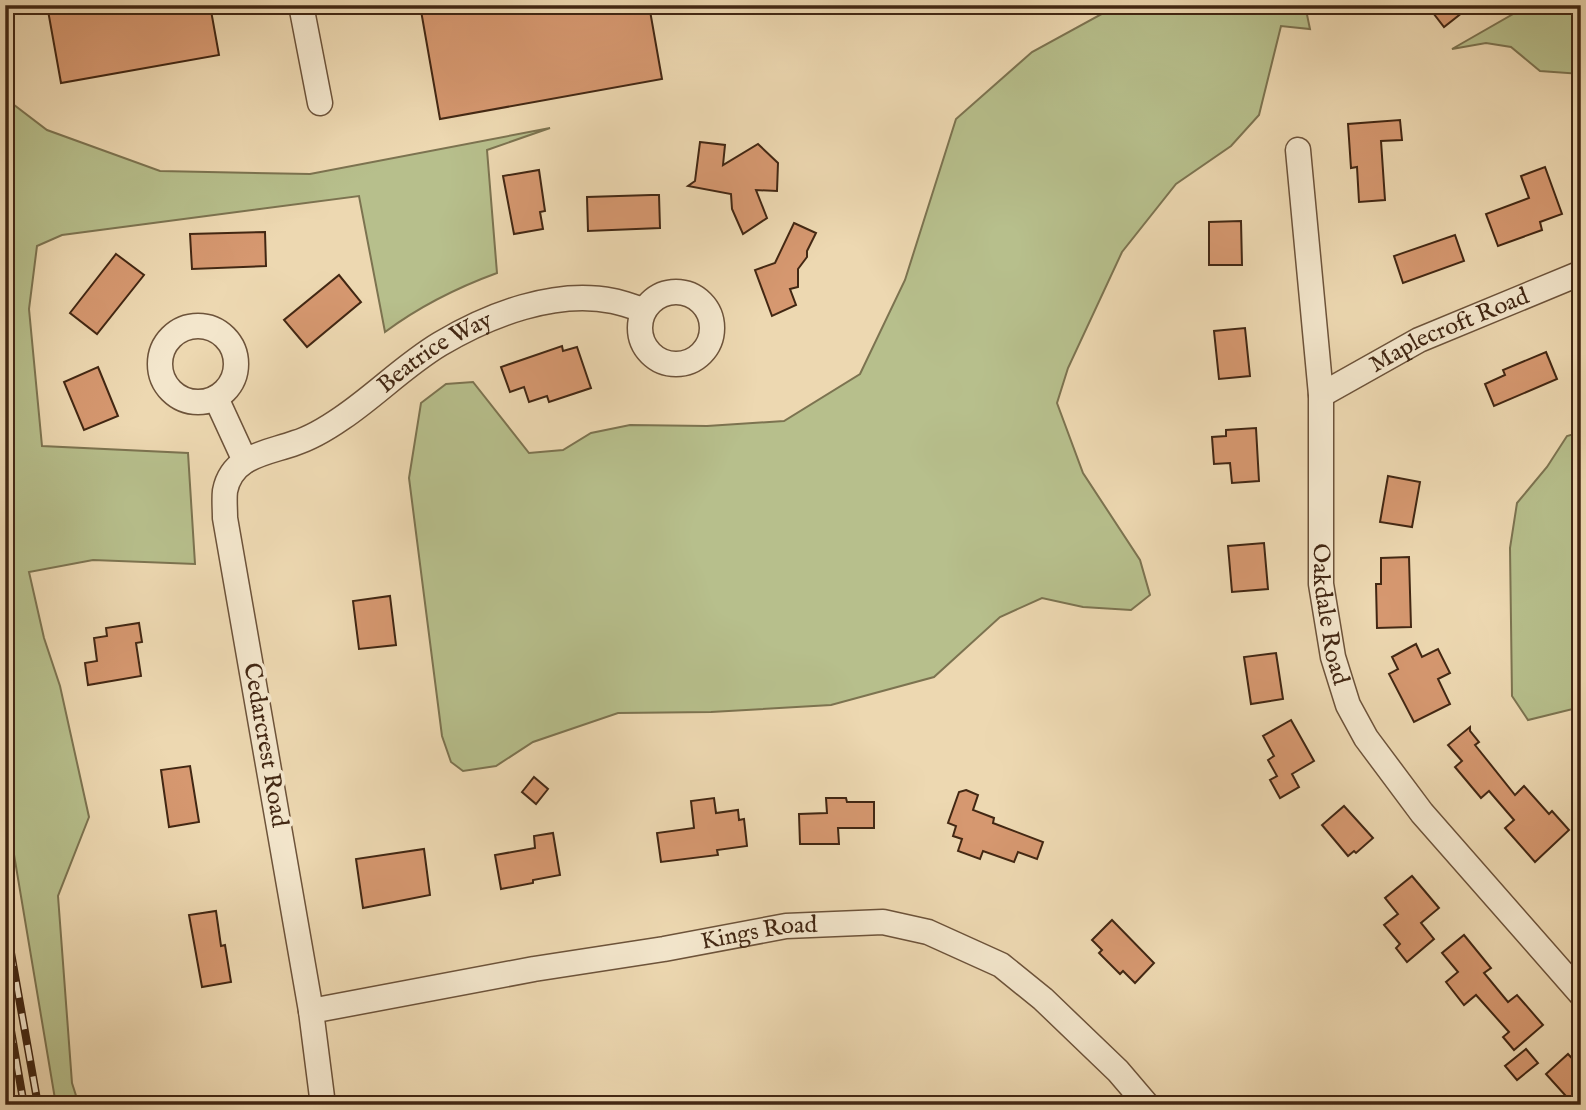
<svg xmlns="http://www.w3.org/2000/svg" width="1586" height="1110" font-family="'IM FELL English',serif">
<rect width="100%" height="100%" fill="#edd8b1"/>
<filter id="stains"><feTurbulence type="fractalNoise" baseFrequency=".00286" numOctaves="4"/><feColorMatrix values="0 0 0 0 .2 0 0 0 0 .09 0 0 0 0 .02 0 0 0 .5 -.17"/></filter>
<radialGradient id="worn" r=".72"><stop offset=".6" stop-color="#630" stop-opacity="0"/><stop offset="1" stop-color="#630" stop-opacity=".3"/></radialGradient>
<g fill="#b7bf8c" stroke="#7c7350" stroke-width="2">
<polygon points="1118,5 1305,5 1310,29 1281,26 1259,115 1231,146 1176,184 1122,252 1068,368 1057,403 1083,473 1140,560 1150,595 1131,610 1083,607 1042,598 1000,617 934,677 831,705 711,712 618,713 533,742 496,766 463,771 451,762 442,736 409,478 421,403 446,384 473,382 529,453 563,450 591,433 630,425 707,426 784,421 860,374 905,280 956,119 1032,52"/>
<polygon points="1529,5 1581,5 1581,74 1540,71 1511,47 1486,43 1452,49"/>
<path d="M 5,98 L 47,130 L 160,171 L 310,174 L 550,128 L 487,150 L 497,273 C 456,288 420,306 385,332 L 359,196 L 62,235 L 37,246 L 29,309 L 42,446 L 188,453 L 195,564 L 93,560 L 29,572 L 44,638 L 60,686 L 89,817 L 58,896 L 72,1083 L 79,1105 L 56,1105 L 5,801 Z"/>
<polygon points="1581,432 1581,707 1528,720 1512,696 1510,548 1517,503 1547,467 1567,436"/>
</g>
<g fill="#d69870" stroke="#422713" stroke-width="2">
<polygon points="47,5 210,5 219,55 61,83"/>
<polygon points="420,5 649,5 662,79 440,119"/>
<polygon points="1427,5 1472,5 1444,27"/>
<polygon points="1400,120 1402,140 1381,141 1385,200 1359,202 1357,167 1351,168 1348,124"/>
<polygon points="700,142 725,145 723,165 758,144 778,163 777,191 756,190 767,218 743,234 732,209 731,194 688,186 695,181"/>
<polygon points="1545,167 1562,214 1540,222 1542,230 1498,246 1486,214 1529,198 1521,176"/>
<polygon points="539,170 545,211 540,212 543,229 514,234 503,176"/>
<polygon points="651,195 659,195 660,228 588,231 587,197"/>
<polygon points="1241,221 1242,265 1209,265 1209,222"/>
<polygon points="794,223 816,233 807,251 807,257 798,269 798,287 790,289 796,305 772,316 755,270 775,263"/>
<polygon points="265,232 266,266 192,269 190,234"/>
<polygon points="1455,235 1464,261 1403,283 1394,256"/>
<polygon points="116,254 144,275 97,334 70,313"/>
<polygon points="339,275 361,302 307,347 284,320"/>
<polygon points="1245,328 1250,376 1219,379 1214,331"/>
<polygon points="562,346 563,351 577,347 591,388 549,402 547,396 529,402 524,387 510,392 501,367"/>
<polygon points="1546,352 1557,379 1494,406 1485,384 1505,375 1503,370"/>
<polygon points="98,367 118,416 84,430 64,382"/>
<polygon points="1256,428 1259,481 1232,483 1230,463 1214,464 1212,437 1226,436 1226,430"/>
<polygon points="1388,476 1420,482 1412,527 1380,522"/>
<polygon points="1264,543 1268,589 1232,592 1228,546"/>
<polygon points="1409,557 1411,627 1377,628 1376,584 1381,584 1381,558"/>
<polygon points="390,596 396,645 359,649 353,601"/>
<polygon points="139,623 142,642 136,643 141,676 88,685 85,663 97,661 94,638 107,636 106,628"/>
<polygon points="1416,644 1422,657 1438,649 1450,673 1438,679 1450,704 1414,722 1389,674 1398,669 1392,657"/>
<polygon points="1276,653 1283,699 1251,704 1244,657"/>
<polygon points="1291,720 1314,761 1292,774 1299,787 1280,798 1270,780 1277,776 1268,760 1274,756 1263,736"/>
<polygon points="1470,727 1470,731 1479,742 1475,745 1515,795 1524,786 1549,814 1552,811 1569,830 1535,862 1505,828 1514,820 1489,791 1481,798 1455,767 1462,761 1448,745"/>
<polygon points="190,766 199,822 169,827 161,770"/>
<polygon points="534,777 548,789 536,804 522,792"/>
<polygon points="966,790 978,795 973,810 994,818 993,823 1043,842 1037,859 1018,852 1014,862 983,851 980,859 958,851 962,839 953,836 956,826 948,823 959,792"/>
<polygon points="714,798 716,813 738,810 739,820 744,819 747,846 717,850 718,855 661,862 657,833 694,828 691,801"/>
<polygon points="826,798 846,798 847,802 874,802 874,828 838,828 839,844 800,844 799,814 827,813"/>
<polygon points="1344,806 1373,838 1356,853 1354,851 1348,856 1322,825"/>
<polygon points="553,833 560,875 533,880 533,883 501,889 495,855 535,848 534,836"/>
<polygon points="424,849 430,895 363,908 356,859"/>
<polygon points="1412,876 1439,908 1421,923 1434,939 1407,962 1396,948 1400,944 1384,925 1398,914 1385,898"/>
<polygon points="216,911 221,946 225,945 231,982 202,987 189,915"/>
<polygon points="1112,920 1154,963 1135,983 1123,971 1120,974 1099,953 1102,950 1092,940"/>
<polygon points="1464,935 1491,968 1484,973 1508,1002 1517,995 1543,1025 1514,1050 1503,1037 1509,1032 1476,995 1464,1005 1446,982 1458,972 1442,953"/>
<polygon points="1526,1049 1538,1063 1517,1080 1505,1066"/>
<polygon points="1568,1054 1581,1068 1581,1105 1574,1105 1546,1074"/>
</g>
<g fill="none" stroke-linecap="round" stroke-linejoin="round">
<g stroke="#6d533a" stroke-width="27">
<g id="minor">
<polyline points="301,5 320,103"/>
<path id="s1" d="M 1298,150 L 1321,395 L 1321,584 L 1333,657 L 1348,705 L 1366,738 L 1422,813 L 1581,994"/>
<circle cx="676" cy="328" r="36"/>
<circle cx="198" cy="364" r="38"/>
<path id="s2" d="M 1321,395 L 1419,340 L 1581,273"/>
<polyline points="216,398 245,461"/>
<path id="s3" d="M 311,1011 L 534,969 L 664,949 L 786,926 L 883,922 L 928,932 L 1001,965 L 1043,999 L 1118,1071 L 1147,1105"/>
<path id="s4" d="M 323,1105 L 311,1011 L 225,518 C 225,509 224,499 225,491 C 232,455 268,453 295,443 C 311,438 329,427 342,418 C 376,395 405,365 440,344 C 489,315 555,289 613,301 C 623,303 633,307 644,310"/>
</g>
</g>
<use href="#minor" stroke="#f3e6cc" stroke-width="24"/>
<g stroke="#422713" stroke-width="8">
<g id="rail">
<polyline points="5,919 38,1105"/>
<polyline points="5,996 24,1105"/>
</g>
</g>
<use href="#rail" stroke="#f3e6cc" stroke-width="5" stroke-dasharray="16" stroke-linecap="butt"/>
</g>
<g text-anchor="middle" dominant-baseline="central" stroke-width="7" stroke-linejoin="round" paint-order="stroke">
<g font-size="24" fill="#422713" stroke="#f3e6cc">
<text stroke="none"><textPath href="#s2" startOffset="144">Maplecroft Road</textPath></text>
<text stroke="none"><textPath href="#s4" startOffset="880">Beatrice Way</textPath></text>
<text stroke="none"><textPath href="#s1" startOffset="466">Oakdale Road</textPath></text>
<text transform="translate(265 745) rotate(80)">Cedarcrest Road</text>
<text stroke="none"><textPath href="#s3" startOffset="455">Kings Road</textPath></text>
</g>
</g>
<rect width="1586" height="1110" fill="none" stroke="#edd8b1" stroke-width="28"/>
<rect x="7" y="7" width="1572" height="1096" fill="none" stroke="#422713" stroke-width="3.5"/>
<rect x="14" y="14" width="1558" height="1082" fill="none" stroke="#422713" stroke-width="2"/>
<rect width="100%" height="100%" filter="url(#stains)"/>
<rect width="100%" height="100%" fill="url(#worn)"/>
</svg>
